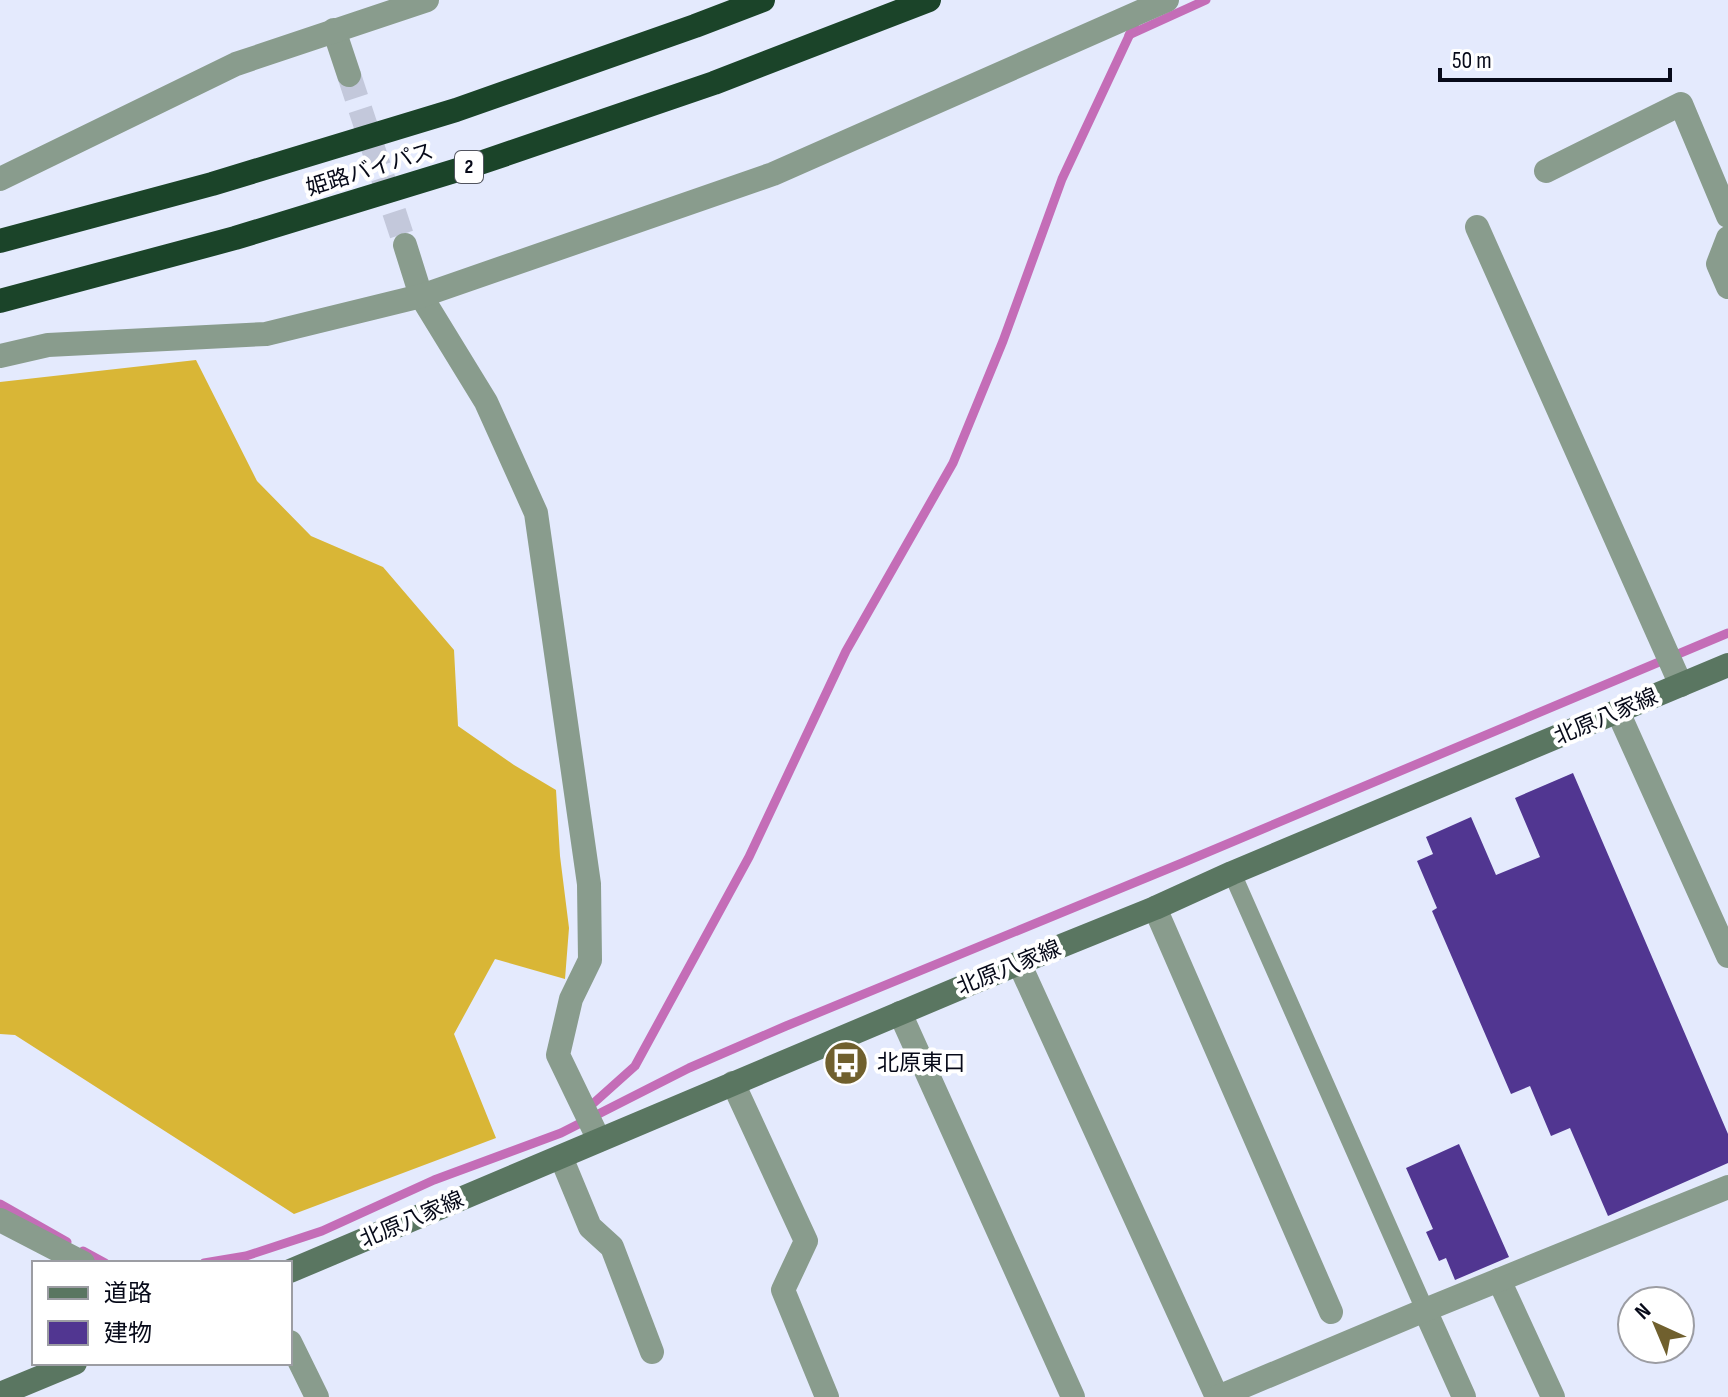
<svg xmlns="http://www.w3.org/2000/svg" width="1728" height="1397" font-family="'Sofia Sans Condensed','Noto Sans JP',sans-serif">
<rect width="100%" height="100%" fill="#e4eafd"/>
<polygon fill="#d9b636" points="196,360 257,481 311,536 383,567 454,650 458,726 514,765 556,790 560,856 569,928 565,979 495,959 454,1034 496,1138 294,1214 15,1035 0,1034 0,382"/>
<g fill="none" stroke-linecap="round" stroke-linejoin="round">
<g stroke="#c46db7" stroke-width="9">
<polyline points="1129,35 1206,0"/>
<polyline points="587,1109 635,1066 749,857 846,651 953,463 1003,341 1062,179 1136,21"/>
<polyline points="0,1204 67,1242"/>
<polyline points="83,1251 105,1263"/>
<polyline points="204,1263 246,1256 322,1231 434,1180 561,1133 689,1068 786,1026 1182,863 1728,633"/>
</g>
</g>
<g fill="#513691">
<polygon points="1573,773 1728,1134 1728,1163 1608,1216 1570,1128 1551,1136 1530,1086 1511,1094 1432,911 1437,908 1417,861 1433,854 1426,837 1471,817 1496,875 1540,857 1515,798"/>
<polygon points="1459,1144 1509,1257 1455,1280 1446,1258 1439,1261 1426,1232 1433,1229 1406,1168"/>
</g>
<g fill="none" stroke-linecap="round" stroke-linejoin="round">
<polyline stroke="#c3c8db" stroke-width="24" stroke-dasharray="24 12" stroke-linecap="butt" points="349,75 405,245"/>
<polyline stroke="#899c8d" stroke-width="18" points="1232,873 1425,1310"/>
<g stroke="#899c8d" stroke-width="24">
<polyline points="334,30 349,75"/>
<polyline points="1546,171 1681,104 1728,216"/>
<polyline points="0,179 236,64 427,0"/>
<polyline points="1477,227 1681,685"/>
<polyline points="1728,238 1718,264 1728,287"/>
<polyline points="405,245 421,296 486,402 536,513 589,884 590,960 571,999 558,1055 599,1140"/>
<polyline points="0,356 48,345 266,334 421,296 773,174 1167,0"/>
<polyline points="1618,712 1728,956"/>
<polyline points="1155,908 1331,1312"/>
<polyline points="1019,963 1217,1397"/>
<polyline points="900,1013 1073,1397"/>
<polyline points="733,1083 806,1241 783,1290 827,1397"/>
<polyline points="561,1157 590,1227 612,1247 652,1352"/>
<polyline points="0,1220 83,1263"/>
<polyline points="1499,1280 1553,1397"/>
<polyline points="1425,1310 1464,1397"/>
<polyline points="290,1342 317,1397"/>
<polyline points="1218,1397 1425,1310 1728,1187"/>
</g>
<g stroke="#5a7661" stroke-width="24">
<polyline points="290,1271 1019,963 1155,908 1232,873 1728,665"/>
<polyline points="0,1394 75,1363"/>
</g>
<g stroke="#1b4429" stroke-width="24">
<polyline points="0,241 212,184 456,110 695,26 763,0"/>
<polyline points="0,301 235,238 474,165 714,83 929,0"/>
</g>
</g>
<defs>
<g id="bus-disc" transform="scale(2.3)"><circle r="9.5" fill="#70602e" stroke="#fff"/><path d="M-5-6H5V4H4V6H2V4H-2V6H-4V4H-5ZM-3.5-4V0h7V-4ZM-3.5 1.2v1.5H-2V1.2ZM2 1.2v1.5H3.5V1.2Z" fill="#fff"/></g>
</defs>
<g fill-rule="evenodd">
<use href="#bus-disc" x="846" y="1063"/>
</g>
<g text-anchor="middle" dominant-baseline="central" stroke-width="8" stroke-linejoin="round" paint-order="stroke">
<rect fill="#fff" stroke="#51545e" stroke-width="2" x="455" y="151" width="28" height="32" rx="6"/>
<g font-size="20" font-weight="bold" fill="#070a19">
<text x="469" y="167">2</text>
</g>
<g font-size="22" fill="#070a19" stroke="#fff">
<text transform="translate(370 170) rotate(-17)">姫路バイパス</text>
<text transform="translate(1606 717) rotate(-23)">北原八家線</text>
<text transform="translate(1009 968) rotate(-22)">北原八家線</text>
<text transform="translate(412 1220) rotate(-23)">北原八家線</text>
</g>
<g font-size="22" fill="#070a19" stroke="#fff" text-anchor="start">
<text x="877" y="1063">北原東口</text>
</g>
</g>
<rect x="32" y="1261" width="260" height="104" fill="#ffffff" stroke="#9c9da3" stroke-width="2"/>
<rect x="48" y="1287" width="40" height="12" fill="#5a7661" stroke="#9c9da3" stroke-width="2"/>
<text x="104" y="1301" font-size="24" fill="#070a19">道路</text>
<rect x="48" y="1321" width="40" height="24" fill="#513691" stroke="#9c9da3" stroke-width="2"/>
<text x="104" y="1341" font-size="24" fill="#070a19">建物</text>
<g transform="translate(1656 1325) rotate(316)"><circle r="38" fill="#ffffff" stroke="#9c9da3" stroke-width="2"/>
<path d="M0-6L14 30L0 20L-14 30Z" fill="#70602e"/>
<text y="-12" font-size="22" font-weight="bold" text-anchor="middle" fill="#070a19">N</text>
</g>
<path d="M1440 68v12h230v-12" fill="none" stroke="#070a19" stroke-width="4"/>
<text x="1452" y="68" font-size="24" fill="#070a19" stroke="#ffffff" stroke-width="6" paint-order="stroke">50 m</text>
</svg>
